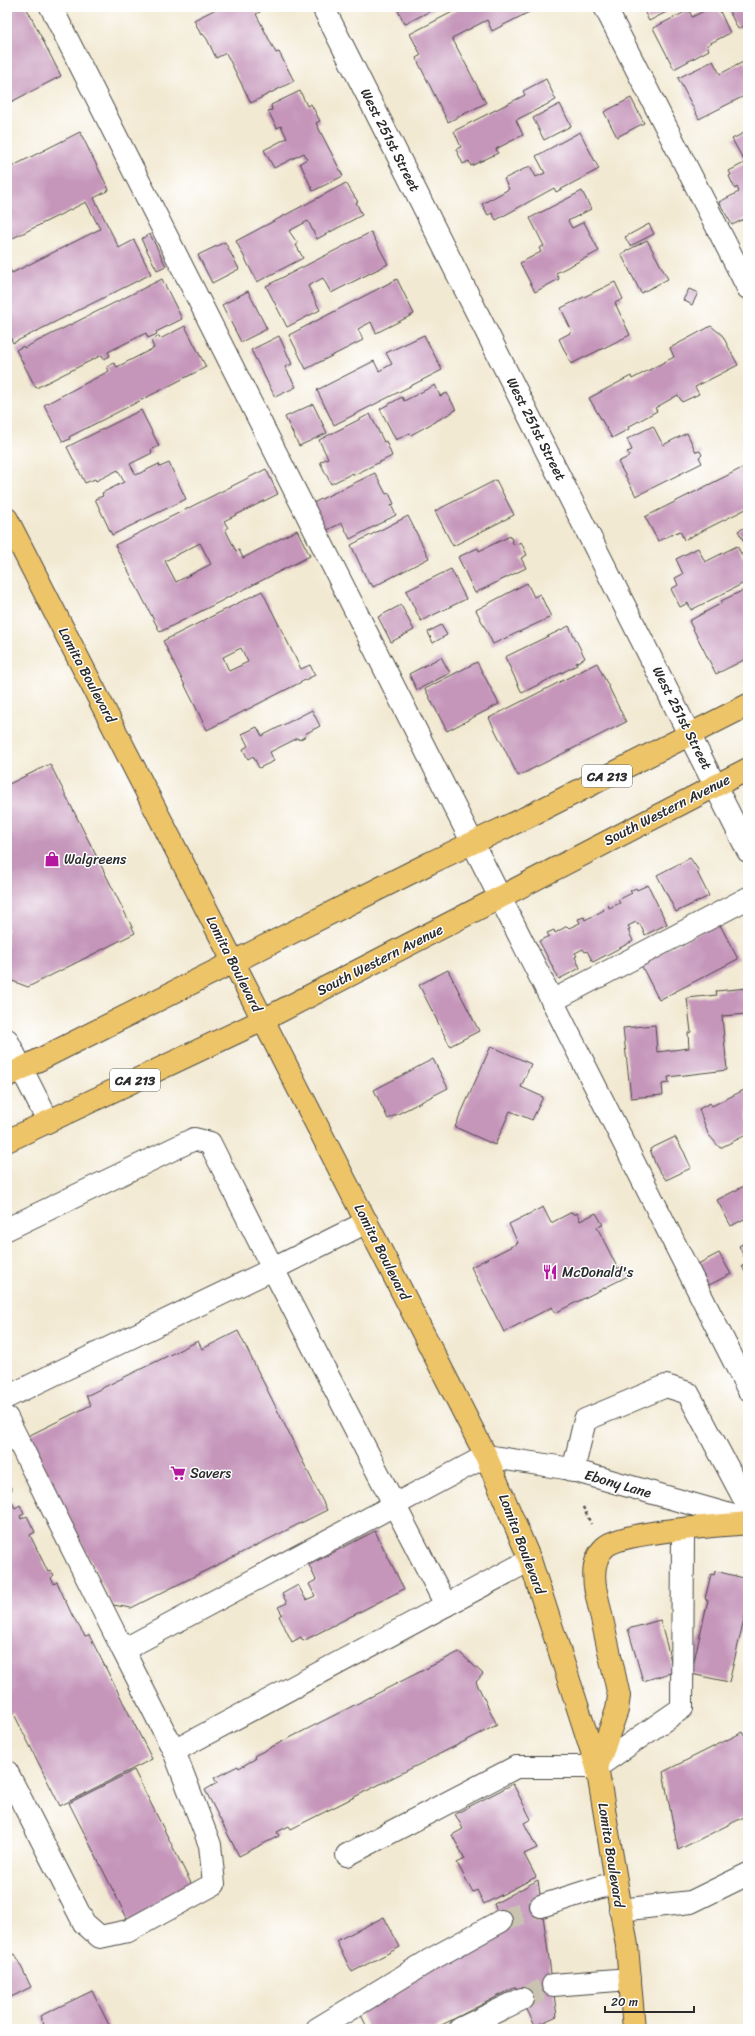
<svg xmlns="http://www.w3.org/2000/svg" width="755" height="2036" font-family="Sriracha,sans-serif">
<rect width="100%" height="100%" fill="#fff"/>
<filter id="ink" filterUnits="userSpaceOnUse"><feTurbulence type="fractalNoise" baseFrequency=".025" numOctaves="2"/><feDisplacementMap in="SourceGraphic" scale="8" xChannelSelector="R" yChannelSelector="G"/><feConvolveMatrix kernelMatrix="1 2 1 2 8 2 1 2 1" color-interpolation-filters="sRGB"/></filter>
<filter id="wash" filterUnits="userSpaceOnUse"><feTurbulence type="fractalNoise" baseFrequency=".012" numOctaves="4" result="noise"/><feDisplacementMap in="SourceGraphic" scale="16" xChannelSelector="R" yChannelSelector="G"/><feGaussianBlur stdDeviation="0.9" result="paint"/><feColorMatrix in="noise" values="0 0 0 0 0 0 0 0 0 0 0 0 0 0 0 0 0 1.4 0 .05"/><feComposite in="paint" operator="in"/></filter>
<g filter="url(#wash)">
<rect width="100%" height="100%" fill="#f2e9d2"/>
<g id="blocks">
<g fill="#c595ba" fill-rule="evenodd">
<polygon points="7,7 26,7 61,76 7,104"/>
<polygon points="220,7 257,7 260,12 256,14 276,53 279,52 294,81 251,103 226,53 216,58 207,39 203,34 201,35 194,20"/>
<polygon points="396,7 438,7 405,24"/>
<polygon points="462,7 532,7 533,10 492,31 487,20 452,38 486,103 448,122 416,58 421,55 410,34"/>
<polygon points="642,7 676,7 649,21"/>
<polygon points="712,7 718,7 730,33 707,45 709,50 674,69 653,28 689,10 692,17"/>
<polygon points="727,7 748,7 748,24 738,29"/>
<polygon points="713,61 720,74 745,61 748,68 748,94 699,119 678,78"/>
<polygon points="546,79 556,100 516,120 523,135 496,149 498,153 471,166 469,161 463,164 456,149 461,147 454,131 525,95 523,91"/>
<polygon points="300,91 307,106 311,104 320,121 316,123 343,176 313,191 300,163 307,159 304,153 274,168 264,150 287,138 281,126 277,128 268,111 272,110 271,105"/>
<polygon points="631,98 644,123 617,137 604,112"/>
<polygon points="560,104 571,126 544,140 533,118"/>
<polygon points="748,131 748,156 743,159 732,139"/>
<polygon points="80,132 109,190 94,198 119,248 134,240 151,274 13,343 7,331 7,264 12,273 100,229 86,202 7,241 7,169"/>
<polygon points="580,132 599,169 556,192 554,188 496,220 492,213 488,215 482,204 509,189 504,179 530,166 536,177 545,173 536,156"/>
<polygon points="748,161 748,217 732,225 719,202 739,192 737,187 735,189 729,176 731,175 729,171"/>
<polygon points="346,183 358,202 356,202 362,215 317,239 308,221 289,231 298,244 296,245 303,258 257,282 236,241"/>
<polygon points="582,191 591,209 568,221 572,228 584,222 599,251 556,273 559,279 535,292 520,263 541,252 539,248 544,246 530,218"/>
<polygon points="649,224 654,234 630,246 625,237"/>
<polygon points="371,232 388,264 331,293 323,278 308,286 320,310 287,327 266,286"/>
<polygon points="150,234 166,266 157,270 141,239"/>
<polygon points="647,240 668,279 641,293 621,254"/>
<polygon points="225,242 239,269 212,283 198,255"/>
<polygon points="162,279 182,319 156,332 157,334 148,338 146,333 108,352 110,356 104,359 102,355 36,388 16,350 23,346 24,348"/>
<polygon points="397,279 414,314 376,333 371,322 358,329 363,340 306,369 289,335"/>
<polygon points="615,282 623,299 615,303 630,335 571,364 559,339 572,332 561,308"/>
<polygon points="689,289 698,293 692,305 683,300"/>
<polygon points="248,291 267,329 241,342 222,305"/>
<polygon points="185,326 206,367 69,437 70,439 63,442 44,405 109,371 107,367 114,363 117,367 154,348 151,341 159,336 160,339"/>
<polygon points="711,326 722,335 738,365 695,387 699,394 682,402 678,395 655,408 657,411 628,427 629,429 612,438 589,398 631,376 632,379 674,357 670,348"/>
<polygon points="424,335 442,370 334,425 317,390 374,361 379,371 392,364 386,353"/>
<polygon points="279,336 292,364 285,367 296,387 275,397 251,350"/>
<polygon points="435,385 440,396 447,393 456,410 411,435 410,433 396,440 380,409 402,397 404,401"/>
<polygon points="313,404 327,433 299,446 285,417"/>
<polygon points="141,410 159,446 151,450 152,453 130,464 136,475 159,464 160,467 169,463 186,499 112,535 95,499 103,496 102,493 124,482 118,470 96,481 95,479 85,483 67,447"/>
<polygon points="370,414 384,442 386,441 392,456 354,475 353,473 331,484 320,462 328,458 319,440"/>
<polygon points="653,426 663,445 687,433 696,452 700,451 702,455 699,457 702,463 636,496 618,462 630,456 627,452 632,450 627,439"/>
<polygon points="748,465 748,508 684,540 680,531 658,541 645,517"/>
<path d="M 266,469 L 278,494 L 224,521 L 228,528 L 225,529 L 236,551 L 239,550 L 243,558 L 297,530 L 310,556 L 160,632 L 115,545 ZM 200,543 L 211,564 L 176,582 L 165,561 Z"/>
<polygon points="375,473 386,494 389,493 394,504 391,505 396,515 350,539 342,523 325,531 311,504"/>
<polygon points="496,480 514,515 453,546 435,511"/>
<polygon points="408,516 429,558 373,587 371,583 369,584 351,545"/>
<polygon points="748,526 748,549 738,531"/>
<polygon points="510,536 514,545 521,542 527,555 521,558 526,568 475,593 458,557 478,548 479,551"/>
<polygon points="737,546 748,566 748,581 691,610 688,603 680,607 671,589 678,585 675,578 683,574 676,559 698,548 705,562"/>
<polygon points="451,569 466,599 421,621 406,591"/>
<polygon points="527,583 534,597 540,594 551,617 493,644 476,610"/>
<polygon points="748,588 748,658 716,674 689,621 722,603 721,601"/>
<path d="M 262,591 L 301,669 L 310,665 L 315,675 L 207,730 L 163,641 ZM 241,648 L 248,662 L 229,671 L 223,657 Z"/>
<polygon points="401,605 414,630 391,642 378,617"/>
<polygon points="441,625 447,635 433,643 428,632"/>
<polygon points="569,626 585,658 576,663 577,665 522,693 505,657"/>
<polygon points="441,657 450,673 417,690 409,674"/>
<polygon points="477,662 499,704 447,731 425,689"/>
<polygon points="597,663 626,722 518,776 489,718"/>
<polygon points="312,710 320,726 305,734 306,736 299,740 298,738 270,752 274,761 259,768 253,756 248,759 243,749 248,746 242,734 257,727 262,736"/>
<polygon points="50,764 135,933 28,987 7,979 7,785"/>
<polygon points="690,858 699,871 697,872 709,896 676,912 657,875"/>
<polygon points="648,885 667,924 645,935 640,924 638,925 636,922 628,926 630,929 628,930 633,941 593,962 587,951 585,952 583,949 575,953 577,956 575,957 580,968 559,979 539,941 549,936 547,933 554,930 555,933 567,926 569,928 580,923 578,919 584,917 585,920 604,910 603,908 608,905 609,908 620,903 618,900 632,893 630,891 636,888 637,890"/>
<polygon points="719,923 738,959 659,1000 640,963"/>
<polygon points="448,970 479,1031 450,1046 419,985"/>
<polygon points="748,988 748,1014 722,1016 727,1070 668,1077 669,1083 662,1084 663,1095 631,1098 623,1028 655,1025 657,1052 689,1048 688,1033 691,1032 687,998 717,995 716,991"/>
<polygon points="491,1046 531,1064 521,1087 543,1097 532,1120 510,1111 495,1145 455,1127"/>
<polygon points="433,1059 448,1088 388,1119 374,1090"/>
<polygon points="748,1088 748,1134 720,1148 708,1134 699,1109 710,1103 712,1106"/>
<polygon points="675,1137 684,1152 691,1168 666,1180 656,1166 650,1149"/>
<polygon points="748,1184 748,1217 731,1226 717,1200"/>
<polygon points="543,1207 551,1223 572,1212 574,1215 577,1213 580,1221 596,1213 603,1225 597,1227 618,1269 623,1266 628,1276 555,1313 552,1307 504,1332 471,1267 518,1243 509,1224"/>
<polygon points="748,1241 748,1278 742,1266 747,1263 739,1246"/>
<polygon points="719,1253 731,1274 707,1286 696,1265"/>
<polygon points="238,1331 327,1510 131,1608 113,1605 28,1436 91,1405 86,1396 198,1341 202,1349"/>
<polygon points="8,1483 12,1490 7,1492 15,1508 20,1505 24,1514 20,1516 21,1519 27,1516 35,1532 30,1535 48,1572 51,1571 54,1575 51,1578 54,1584 57,1582 72,1615 85,1636 89,1635 152,1759 60,1806 13,1712 9,1714 7,1709 7,1484"/>
<polygon points="375,1531 404,1589 303,1641 301,1637 292,1642 279,1616 282,1614 278,1607 287,1603 282,1594 298,1585 306,1600 315,1596 309,1584 316,1580 309,1565"/>
<polygon points="715,1571 748,1579 748,1613 746,1612 729,1682 691,1674 708,1600 705,1599 711,1574 714,1575"/>
<polygon points="660,1620 674,1672 643,1681 628,1629"/>
<polygon points="459,1652 483,1674 476,1682 497,1725 291,1829 289,1826 277,1832 279,1836 239,1856 205,1790 217,1783 214,1778 238,1766 239,1768 255,1759 254,1756"/>
<polygon points="743,1732 748,1742 748,1815 678,1850 663,1772"/>
<polygon points="134,1770 194,1889 129,1922 69,1803"/>
<polygon points="513,1784 531,1819 524,1823 537,1848 524,1854 536,1877 484,1904 477,1890 473,1892 457,1863 465,1859 452,1835 463,1829 455,1814"/>
<polygon points="538,1880 557,2016 535,2026 516,1987 434,2029 368,2029 358,2009 501,1921 494,1904"/>
<polygon points="384,1917 400,1947 352,1972 336,1941"/>
<polygon points="15,1954 31,1987 7,1999 7,1957"/>
<polygon points="92,1991 111,2029 46,2029 40,2016"/>
</g>
</g>
</g>
<g filter="url(#ink)">
<use href="#blocks" fill-opacity="0" stroke="#494844" stroke-width="1"/>
<g fill="none" stroke-linecap="round" stroke-linejoin="round">
<g stroke="#cac3b1" stroke-width="22" stroke-dasharray="22 11" stroke-linecap="butt">
<polyline points="501,1921 541,1906"/>
<polyline points="522,1999 553,1985"/>
</g>
<g stroke="#494844" stroke-width="24">
<g id="minor">
<polyline points="51,7 748,1389"/>
<polyline points="323,7 748,851"/>
<polyline points="605,7 748,288"/>
<polyline points="552,1001 748,898"/>
<polyline points="7,1040 48,1121"/>
<polyline points="7,1229 194,1139 210,1143 273,1269 367,1222"/>
<polyline points="7,1397 273,1269 446,1605"/>
<polyline points="7,1418 123,1650"/>
<polyline points="573,1471 585,1420 666,1386 688,1393 748,1506"/>
<polyline points="530,1560 174,1751 123,1650 486,1456 565,1468 748,1520"/>
<polyline points="7,1772 84,1923 100,1937 128,1931 214,1884 210,1845 174,1751"/>
<polyline points="347,1855 516,1767 597,1767 682,1708 683,1530"/>
<polyline points="541,1906 616,1882"/>
<polyline points="620,1910 691,1902 748,1874"/>
<polyline points="553,1985 630,1979"/>
<polyline points="317,2029 430,1960 501,1921"/>
<polyline points="460,2029 522,1999"/>
</g>
</g>
<g stroke="#494844" stroke-width="24">
<g id="major">
<polyline points="7,519 486,1456 530,1560 597,1767 627,1946 634,2029"/>
<polyline points="7,1076 430,863 525,818 748,705"/>
<polyline points="7,1141 263,1020 748,769"/>
<path d="M 597,1767 L 617,1710 L 619,1696 L 596,1592 C 593,1577 592,1559 605,1547 C 623,1531 720,1526 748,1523"/>
</g>
</g>
<polyline stroke="#494844" stroke-width="2.5" stroke-dasharray="3 3" stroke-linecap="butt" points="583,1507 591,1524"/>
<use href="#minor" stroke="#fff" stroke-width="22"/>
<use href="#major" stroke="#eec469" stroke-width="22"/>
</g>
</g>
<defs>
<g id="shop-bare" transform="scale(1.2)"><path d="M-5-2.5h2.3a2.7 3.5 0 0 1 5.4 0H5L5.5 6h-11ZM-1.5-2.5h3a1.5 2.3 0 0 0-3 0Z" fill="#b5179e" stroke="#fff" stroke-width="2.5" paint-order="stroke"/></g>
<g id="restaurant-bare" transform="scale(1.2)"><path d="M-5-6h1v4h1v-4h1v4h1v-4h1v5L-1.5 .5V6h-2V.5L-5-1ZM5-6V6H3V1.5H1.5Q1.5-4 5-6Z" fill="#b5179e" stroke="#fff" stroke-width="2.5" paint-order="stroke"/></g>
<g id="supermarket-bare" transform="scale(1.2)"><path d="M-6-5.5h2.5l.6 2H6L4.5 2H-2.5L-4.4-4H-6ZM-1.5 3.2a1.3 1.3 0 1 0 .1 0ZM3 3.2a1.3 1.3 0 1 0 .1 0Z" fill="#b5179e" stroke="#fff" stroke-width="2.5" paint-order="stroke"/></g>
</defs>
<g fill-rule="evenodd">
<use href="#shop-bare" x="52" y="859"/>
<use href="#restaurant-bare" x="550" y="1272"/>
<use href="#supermarket-bare" x="178" y="1473"/>
</g>
<g text-anchor="middle" dominant-baseline="central" stroke-width="3" stroke-linejoin="round" paint-order="stroke">
<g fill="#fff" stroke="#6b6b6b" stroke-width="1">
<rect x="582" y="765" width="50" height="22" rx="3"/>
<rect x="110" y="1069" width="50" height="22" rx="3"/>
</g>
<g font-size="13" font-weight="bold" fill="#2b2b2b">
<text x="607" y="776">CA 213</text>
<text x="135" y="1080">CA 213</text>
</g>
<g font-size="14" fill="#2b2b2b" stroke="#fff">
<text transform="translate(390 140) rotate(63)">West 251st Street</text>
<text transform="translate(536 429) rotate(63)">West 251st Street</text>
<text transform="translate(87 675) rotate(62)">Lomita Boulevard</text>
<text transform="translate(682 718) rotate(63)">West 251st Street</text>
<text transform="translate(667 810) rotate(-27)">South Western Avenue</text>
<text transform="translate(380 960) rotate(-27)">South Western Avenue</text>
<text transform="translate(234 964) rotate(63)">Lomita Boulevard</text>
<text transform="translate(382 1252) rotate(63)">Lomita Boulevard</text>
<text transform="translate(618 1484) rotate(16)">Ebony Lane</text>
<text transform="translate(522 1544) rotate(69)">Lomita Boulevard</text>
<text transform="translate(611 1855) rotate(81)">Lomita Boulevard</text>
</g>
<g font-size="14" fill="#2b2b2b" stroke="#fff" text-anchor="start">
<text x="64" y="859">Walgreens</text>
<text x="562" y="1272">McDonald's</text>
<text x="190" y="1473">Savers</text>
</g>
</g>
<rect width="755" height="2036" fill="none" stroke="#fff" stroke-width="24"/>
<path d="M605 2006v6h89v-6" fill="none" stroke="#2b2b2b" stroke-width="2"/>
<text x="611" y="2006" font-size="12" fill="#2b2b2b" stroke="#ffffff" stroke-width="3" paint-order="stroke">20 m</text>
</svg>
